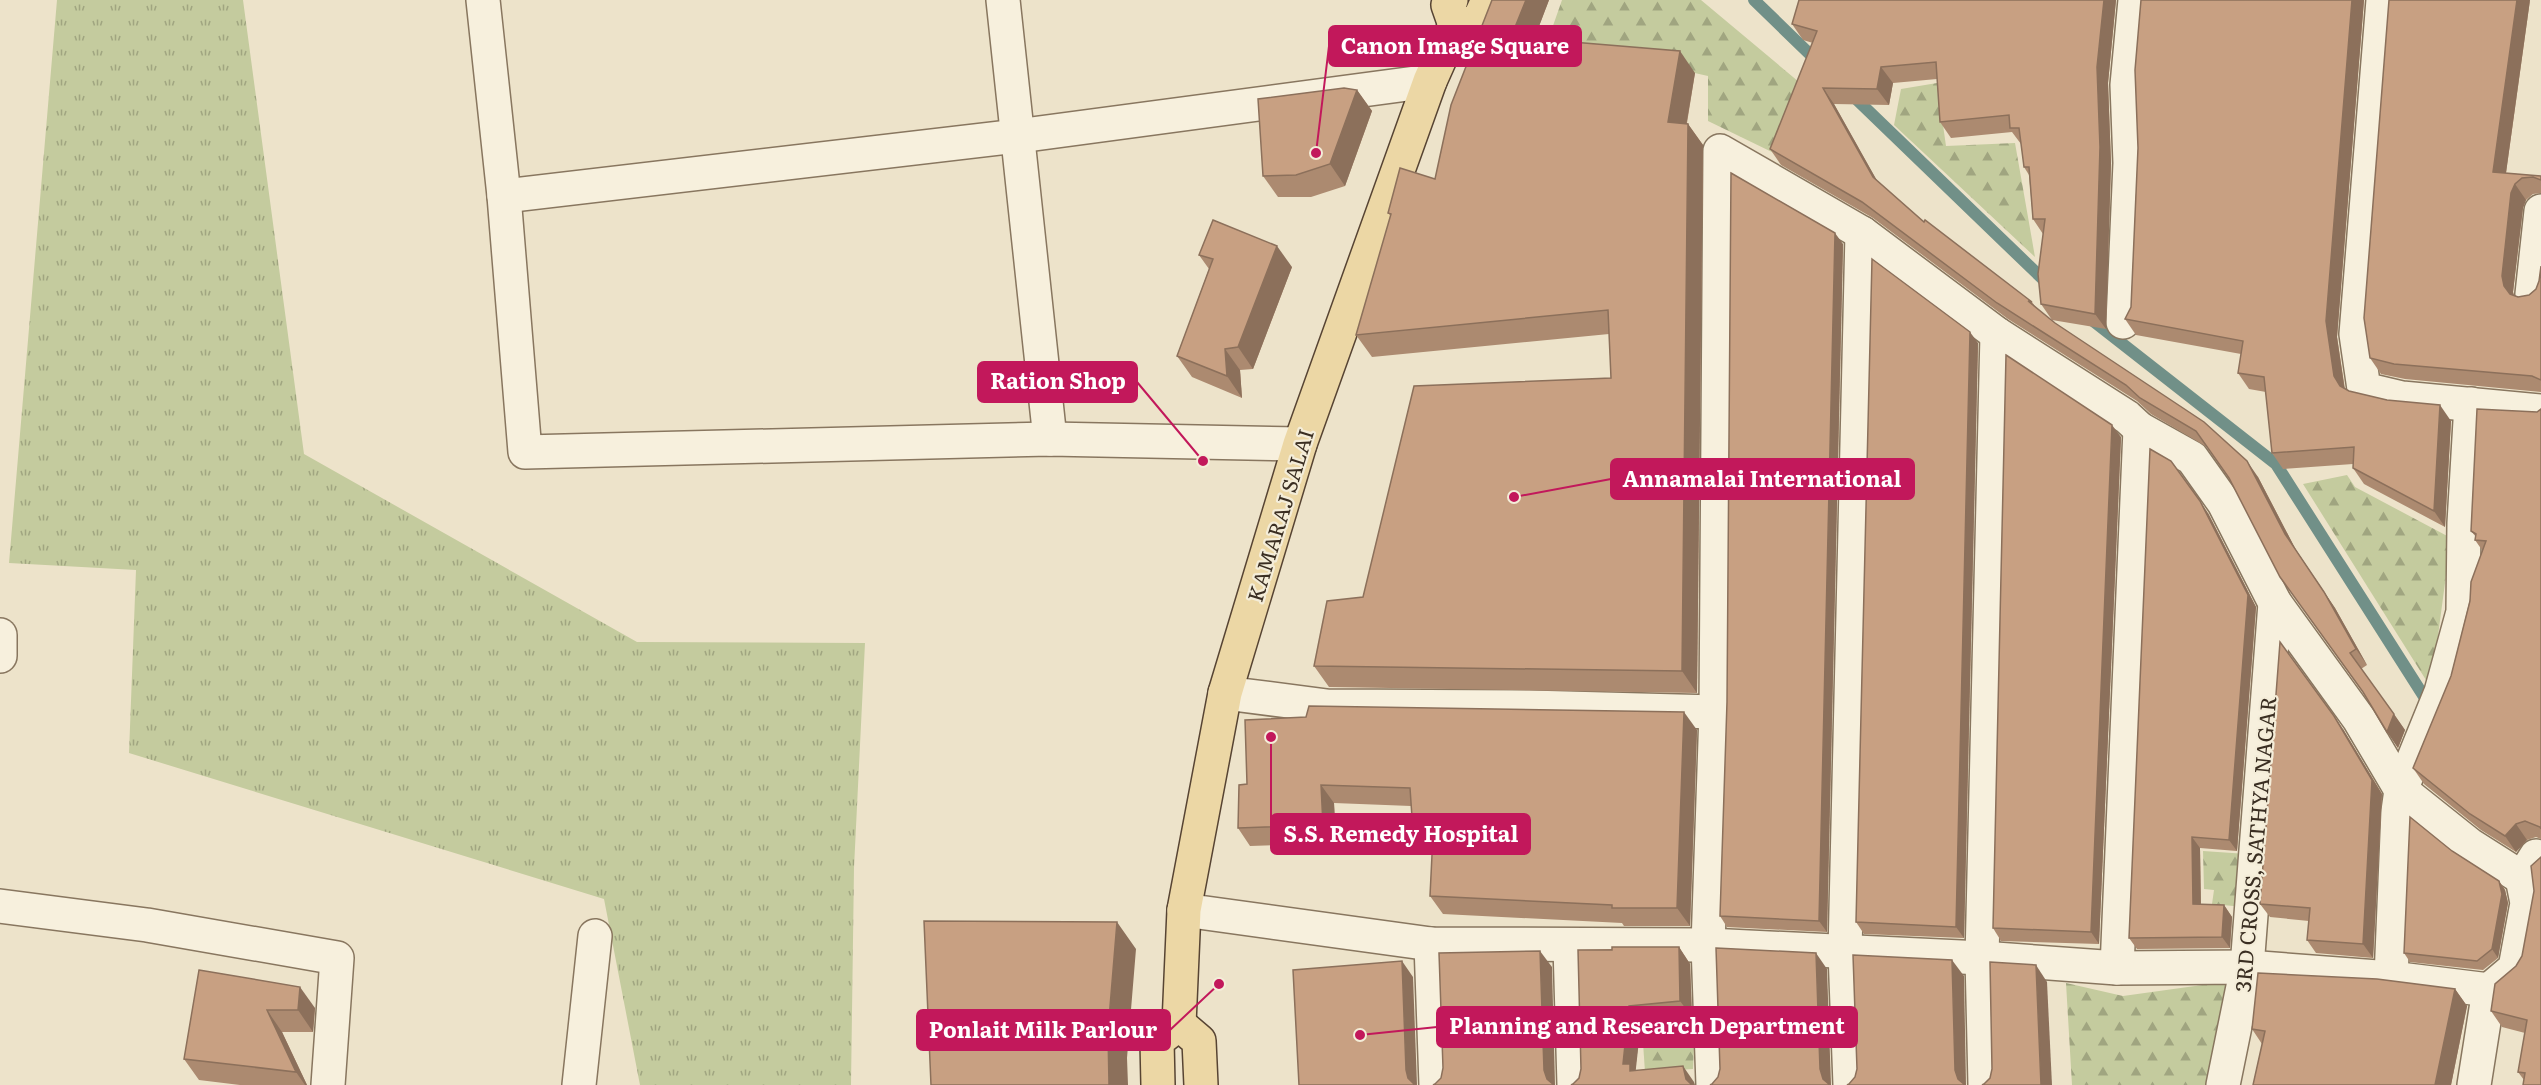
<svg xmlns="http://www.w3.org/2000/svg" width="2541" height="1085" font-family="Literata,serif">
<defs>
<pattern id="grass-tufts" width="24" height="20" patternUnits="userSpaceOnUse" patternTransform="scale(1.5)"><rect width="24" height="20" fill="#c4cb9e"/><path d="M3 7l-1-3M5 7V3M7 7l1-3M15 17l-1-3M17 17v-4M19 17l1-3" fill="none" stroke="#a0a580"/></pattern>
<pattern id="forest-firs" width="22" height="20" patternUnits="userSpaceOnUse" patternTransform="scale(1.5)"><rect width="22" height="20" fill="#c4cb9e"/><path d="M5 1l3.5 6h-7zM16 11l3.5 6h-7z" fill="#a0a580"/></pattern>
</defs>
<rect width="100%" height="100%" fill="#ede3ca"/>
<polygon fill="url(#grass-tufts)" points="57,0 243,0 304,454 637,642 865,643 854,868 851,1085 640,1085 604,899 129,753 136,570 9,563"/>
<g fill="url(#forest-firs)">
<polygon points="1562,0 1701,0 1805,87 1776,154 1708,121 1708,76 1548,40"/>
<polygon points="1937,83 1946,146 2015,143 2035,257 1894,125 1901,89"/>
<polygon points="2347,475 2355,487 2451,538 2431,688 2303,484"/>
<polygon points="2203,851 2247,854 2244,907 2212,904 2214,890 2204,889"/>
<polygon points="2231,981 2207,1085 2072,1085 2066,983 2123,996"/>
<polygon points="1695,1021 1693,1069 1645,1072 1642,1028"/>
</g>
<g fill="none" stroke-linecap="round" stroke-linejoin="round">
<g stroke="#719088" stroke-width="12">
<polyline points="1754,0 1820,64"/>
<polyline points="1852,95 2049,285"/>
<polyline points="2092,320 2276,464 2430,706"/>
</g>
<g stroke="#88765f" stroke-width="36">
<g id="minor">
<polyline points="483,0 504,196 525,452 1050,439 1300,444"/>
<polyline points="1003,0 1050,439"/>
<polyline points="2383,0 2356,334 2364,389 2402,398 2541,411"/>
<polyline points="504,196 1018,136 1430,81"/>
<polyline points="2532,294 2541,211"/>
<polyline points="2123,322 2130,163 2127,85 2135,0"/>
<polyline points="0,635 0,656"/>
<polyline points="1225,693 1327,706 1529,707 1716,712"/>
<polyline points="0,906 147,925 337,958 328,1085"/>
<polyline points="1184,910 1431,944 1708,945 1982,958 2117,968 2247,967 2391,978 2489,990"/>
<polyline points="1431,944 1436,1085"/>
<polyline points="1570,946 1574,1085"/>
<polyline points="2117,968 2140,429"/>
<polyline points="2391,978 2398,811 2401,790 2441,692 2463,612 2464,523 2471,404"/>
<polyline points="579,1085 595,936"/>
<polyline points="1713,1085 1708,945 1716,712 1720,151 1862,233 1997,334 2127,417 2140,429 2192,458 2224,503 2275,603 2359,719 2401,790 2470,845 2522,878"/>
<polyline points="1850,1085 1845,952 1862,233"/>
<polyline points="1985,1085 1982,958 1997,334"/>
<polyline points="2223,1085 2247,967 2275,603"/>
<polyline points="2474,1085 2489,990 2515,968 2527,903 2522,878 2536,856 2541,859"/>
</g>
</g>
<g stroke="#574433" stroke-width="36">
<g id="major">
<polyline points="1455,25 1478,22 1488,0"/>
<polyline points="1179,1024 1199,1041 1201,1085"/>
<polyline points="1158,1085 1157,1041 1179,1024 1184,910 1225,693 1300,444 1430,81 1455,25 1448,5 1451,0"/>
</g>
</g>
<use href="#minor" stroke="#f7f0dd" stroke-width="33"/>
<use href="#major" stroke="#ecd7a5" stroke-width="33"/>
</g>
<g fill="#ac8a70">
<polygon points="1492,0 1549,0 1534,39 1695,73 1687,123 1688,124 1703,145 1697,693 1329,687 1314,666 1363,597 1611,378 1609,334 1372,357 1356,335 1391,216 1388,213 1435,179"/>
<polygon points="1799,0 2116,0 2108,83 2111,163 2106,329 2052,320 2041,304 2043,234 2033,219 2029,175 2024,167 2021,144 2012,132 1951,138 1940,122 1937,79 1893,83 1889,105 1834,104 1877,181 1924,222 2032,302 2037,309 2055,323 2258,477 2296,550 2335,608 2367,665 2361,669 2405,730 2398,748 2230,479 2207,447 2151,414 2137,401 2008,319 1873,218 1781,165 1770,149 1813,43 1803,40 1792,24"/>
<polygon points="2141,0 2364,0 2337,337 2345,389 2349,391 2451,421 2445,527 2364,484 2353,468 2353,464 2283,469 2272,453 2266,392 2249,389 2238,373 2241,354 2136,335 2125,319 2131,307 2138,148"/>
<polygon points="2530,0 2506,173 2541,176 2541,193 2533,194 2526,200 2523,208 2513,292 2514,295 2518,297 2529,295 2536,289 2539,281 2541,266 2541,392 2405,379 2381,374 2370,358"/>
<polygon points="1357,90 1372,111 1345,186 1311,197 1278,197 1263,176"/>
<polygon points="1843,244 1827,932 1727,927 1720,916"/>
<polygon points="1199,255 1292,267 1253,369 1240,370 1242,398 1192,377 1177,356 1209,269"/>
<polygon points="1978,343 1964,938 1864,934 1856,922"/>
<polygon points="2541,409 2541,839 2536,837 2527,840 2516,852 2481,830 2424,784 2413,768 2451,676 2482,550 2475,540 2476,537 2471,531 2537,412"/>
<polygon points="2121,437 2099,944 2001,941 1993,928"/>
<polygon points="2208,513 2256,607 2237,851 2200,848 2201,904 2224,905 2232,917 2230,948 2137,949 2129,938"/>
<polygon points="2343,729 2382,794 2373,958 2316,953 2307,940 2309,921 2270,917 2260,904"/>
<polygon points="1697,730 1690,926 1624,926 1622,923 1443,914 1430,896 1433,834 1424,835 1412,817 1411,806 1334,803 1336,843 1250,846 1238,828 1247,784"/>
<polygon points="2452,851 2499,881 2505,890 2508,903 2498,958 2483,970 2410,962 2404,953"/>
<polygon points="1679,947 1690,964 1692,1017 1641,1022 1635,1071 1694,1082 1573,1084 1579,1078 1581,1069 1578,950"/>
<polygon points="2522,956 2541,1085 2524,1080 2518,1072 2525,1033 2502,1027 2491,1011"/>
<polygon points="199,970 315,1008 313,1032 282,1032 307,1085 240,1085 199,1080 184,1059"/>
<polygon points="2455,989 2467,1006 2451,1085 2253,1085 2262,1044 2252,1029"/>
</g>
<g fill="#8c705b">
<polygon points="1526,0 1549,0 1527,58 1511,37"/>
<polygon points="2104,0 2116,0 2108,83 2111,163 2106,329 2095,314 2097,67"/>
<polygon points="2352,0 2364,0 2337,337 2345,392 2340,386 2334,376 2326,321"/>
<polygon points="2517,0 2530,0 2504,187 2493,172"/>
<polygon points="1680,51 1695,73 1683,144 1668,122"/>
<polygon points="1881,67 1893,83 1889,105 1877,89"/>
<polygon points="1823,88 1834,104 1884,193 1873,177"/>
<polygon points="1357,90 1372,111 1345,186 1330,164"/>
<polygon points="1688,124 1703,145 1697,693 1682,671"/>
<polygon points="2515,184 2526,200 2523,208 2513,292 2515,302 2504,286 2502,276 2511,193"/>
<polygon points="1835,233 1843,244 1827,932 1819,921"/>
<polygon points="1277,246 1292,267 1253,369 1238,347"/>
<polygon points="1970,332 1978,343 1964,938 1956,927"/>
<polygon points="1225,349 1240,370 1242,398 1227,376"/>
<polygon points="2440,405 2451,421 2445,527 2434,511"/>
<polygon points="2112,425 2121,437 2099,944 2091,932"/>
<polygon points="2247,461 2258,477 2296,550 2335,608 2367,665 2356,649 2285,534"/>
<polygon points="2200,501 2208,513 2256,607 2237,851 2229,840"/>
<polygon points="1684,712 1697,730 1690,926 1677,908"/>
<polygon points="2394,714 2405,730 2398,748 2387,732"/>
<polygon points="2334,716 2343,729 2382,794 2373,958 2363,944"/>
<polygon points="1321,785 1334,803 1336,843 1323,825"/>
<polygon points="2516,824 2527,840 2516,852 2505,836"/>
<polygon points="2192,837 2200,848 2201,915 2193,904"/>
<polygon points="2499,881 2505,890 2508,903 2498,958 2492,949"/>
<polygon points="2224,905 2232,917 2230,948 2222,937"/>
<polygon points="1117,922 1136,949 1127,1058 1128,1085 1109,1085 1108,1031"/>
<polygon points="1679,947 1690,964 1692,1017 1680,1001"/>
<polygon points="1540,951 1552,967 1555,1085 1551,1085 1547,1079 1544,1070"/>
<polygon points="1816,953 1827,969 1831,1085 1827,1085 1823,1079 1820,1069"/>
<polygon points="1952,960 1964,976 1966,1085 1962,1085 1958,1079 1955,1070"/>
<polygon points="1402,961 1413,977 1417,1085 1413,1085 1408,1078 1406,1070"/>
<polygon points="2036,965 2047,982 2052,1085 2041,1085"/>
<polygon points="300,987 315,1008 313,1032 298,1010"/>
<polygon points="2455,989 2467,1006 2451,1085 2435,1085"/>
<polygon points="1629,1006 1641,1022 1635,1077 1623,1064"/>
<polygon points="267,1010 282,1032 307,1085 305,1085 296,1072"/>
<polygon points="1683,1066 1694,1082 1695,1085 1690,1085 1686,1079"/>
</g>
<g fill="#c8a082" stroke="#8c705b" stroke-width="1.5">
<polygon points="1492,0 1526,0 1511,37 1680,51 1668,122 1688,124 1682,671 1314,666 1327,601 1363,597 1414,386 1611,378 1608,310 1356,335 1391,214 1388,213 1400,168 1435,179 1451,105"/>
<polygon points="1799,0 2104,0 2097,67 2100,147 2095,314 2041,304 2038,274 2045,219 2033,219 2029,167 2024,167 2019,128 2010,128 2009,115 1940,122 1936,62 1881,67 1877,89 1823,88 1873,177 1924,222 1925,220 2032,302 2028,301 2055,323 2204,422 2247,461 2285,534 2324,592 2356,649 2350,653 2394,714 2387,732 2363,692 2280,577 2229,478 2196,431 2140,398 2126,385 1997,303 1862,202 1770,149 1817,31 1792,24"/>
<polygon points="2141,0 2352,0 2326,321 2334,376 2340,386 2349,391 2387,400 2440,405 2434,511 2353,468 2354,447 2272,453 2264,377 2238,373 2243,341 2125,319 2131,307 2138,148 2135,70"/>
<polygon points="2389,0 2517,0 2493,172 2541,176 2541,180 2533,177 2522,178 2515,184 2511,193 2502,276 2504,286 2510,294 2518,297 2529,295 2536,289 2539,281 2541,266 2541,380 2532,376 2394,364 2370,358 2364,318"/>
<polygon points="1344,88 1357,90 1330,164 1296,175 1263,176 1258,99"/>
<polygon points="1731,173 1835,233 1819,921 1720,916 1727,702"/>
<polygon points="1213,220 1277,246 1238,347 1225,349 1227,376 1177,356 1213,259 1199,255"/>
<polygon points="1872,259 1970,332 1956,927 1856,922"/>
<polygon points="2006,355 2112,425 2091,932 1993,928"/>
<polygon points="2477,409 2537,412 2541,409 2541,829 2540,827 2525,821 2516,824 2505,836 2470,814 2413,768 2451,676 2470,601 2471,582 2486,541 2475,540 2476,534 2471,531"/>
<polygon points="2150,449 2171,461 2200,501 2248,595 2229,840 2192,837 2193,904 2224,905 2222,937 2129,938"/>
<polygon points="2280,642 2334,716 2372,780 2363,944 2307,940 2310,908 2260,904"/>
<polygon points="1309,706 1684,712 1677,908 1612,908 1612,905 1430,896 1434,814 1412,817 1410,788 1321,785 1323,825 1238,828 1239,785 1247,784 1245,720 1306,717"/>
<polygon points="2410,817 2452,851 2499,881 2502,894 2492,949 2477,961 2404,953"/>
<polygon points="2541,857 2541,1085 2523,1085 2525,1073 2518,1072 2527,1020 2491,1011 2495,984 2516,966 2522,956 2534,891 2531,866"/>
<polygon points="924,921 1117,922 1108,1031 1109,1085 931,1085"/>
<polygon points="1612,947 1679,947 1680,1001 1629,1006 1623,1064 1630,1064 1630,1071 1683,1066 1686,1079 1692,1085 1571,1085 1573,1084 1579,1078 1581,1069 1578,950 1612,950"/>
<polygon points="1716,948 1816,953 1820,1069 1823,1079 1830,1085 1710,1085 1712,1084 1718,1077 1720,1069"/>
<polygon points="1540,951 1544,1070 1547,1079 1554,1085 1433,1085 1435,1084 1441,1078 1443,1068 1439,953"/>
<polygon points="1853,955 1952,960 1955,1070 1958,1079 1965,1085 1847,1085 1849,1084 1855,1077 1857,1069"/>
<polygon points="1402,961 1406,1070 1408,1078 1415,1085 1299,1085 1293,970"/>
<polygon points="1990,962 2036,965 2041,1085 1982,1085 1984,1084 1990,1078 1992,1069"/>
<polygon points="199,970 300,987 298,1010 267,1010 296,1072 184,1059"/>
<polygon points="2258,973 2377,979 2455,989 2435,1085 2253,1085 2265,1031 2252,1029"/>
</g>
<g text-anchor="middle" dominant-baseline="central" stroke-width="4.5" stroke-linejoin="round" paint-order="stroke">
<g font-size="21" fill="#3a2e22" stroke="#f4edd9">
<text transform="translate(1279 515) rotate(-73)">KAMARAJ SALAI</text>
<text transform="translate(2254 844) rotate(-85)">3RD CROSS, SATHYA NAGAR</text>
</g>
</g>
<path fill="none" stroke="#c2185b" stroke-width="2" d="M1316 153L1329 46M1203 461L1137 382M1514 497L1611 479M1271 737L1271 834M1360 1035L1437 1027M1219 984L1170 1030"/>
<g fill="#c2185b" stroke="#f4edd9" stroke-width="2">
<circle cx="1316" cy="153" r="6"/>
<circle cx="1203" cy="461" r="6"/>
<circle cx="1514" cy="497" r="6"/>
<circle cx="1271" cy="737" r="6"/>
<circle cx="1360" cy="1035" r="6"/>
<circle cx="1219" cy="984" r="6"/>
</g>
<g fill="#c2185b" stroke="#c2185b" stroke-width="2">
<rect x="1329" y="26" width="252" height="40" rx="6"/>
<rect x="978" y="362" width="159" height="40" rx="6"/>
<rect x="1611" y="459" width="303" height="40" rx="6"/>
<rect x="1271" y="814" width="259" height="40" rx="6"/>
<rect x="1437" y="1007" width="420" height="40" rx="6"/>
<rect x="917" y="1010" width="253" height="40" rx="6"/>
</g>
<g font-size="22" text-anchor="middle" font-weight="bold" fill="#fff">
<text x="1455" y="54">Canon Image Square</text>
<text x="1058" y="389">Ration Shop</text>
<text x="1762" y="487">Annamalai International</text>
<text x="1401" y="842">S.S. Remedy Hospital</text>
<text x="1647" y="1034">Planning and Research Department</text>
<text x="1043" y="1038">Ponlait Milk Parlour</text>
</g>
</svg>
